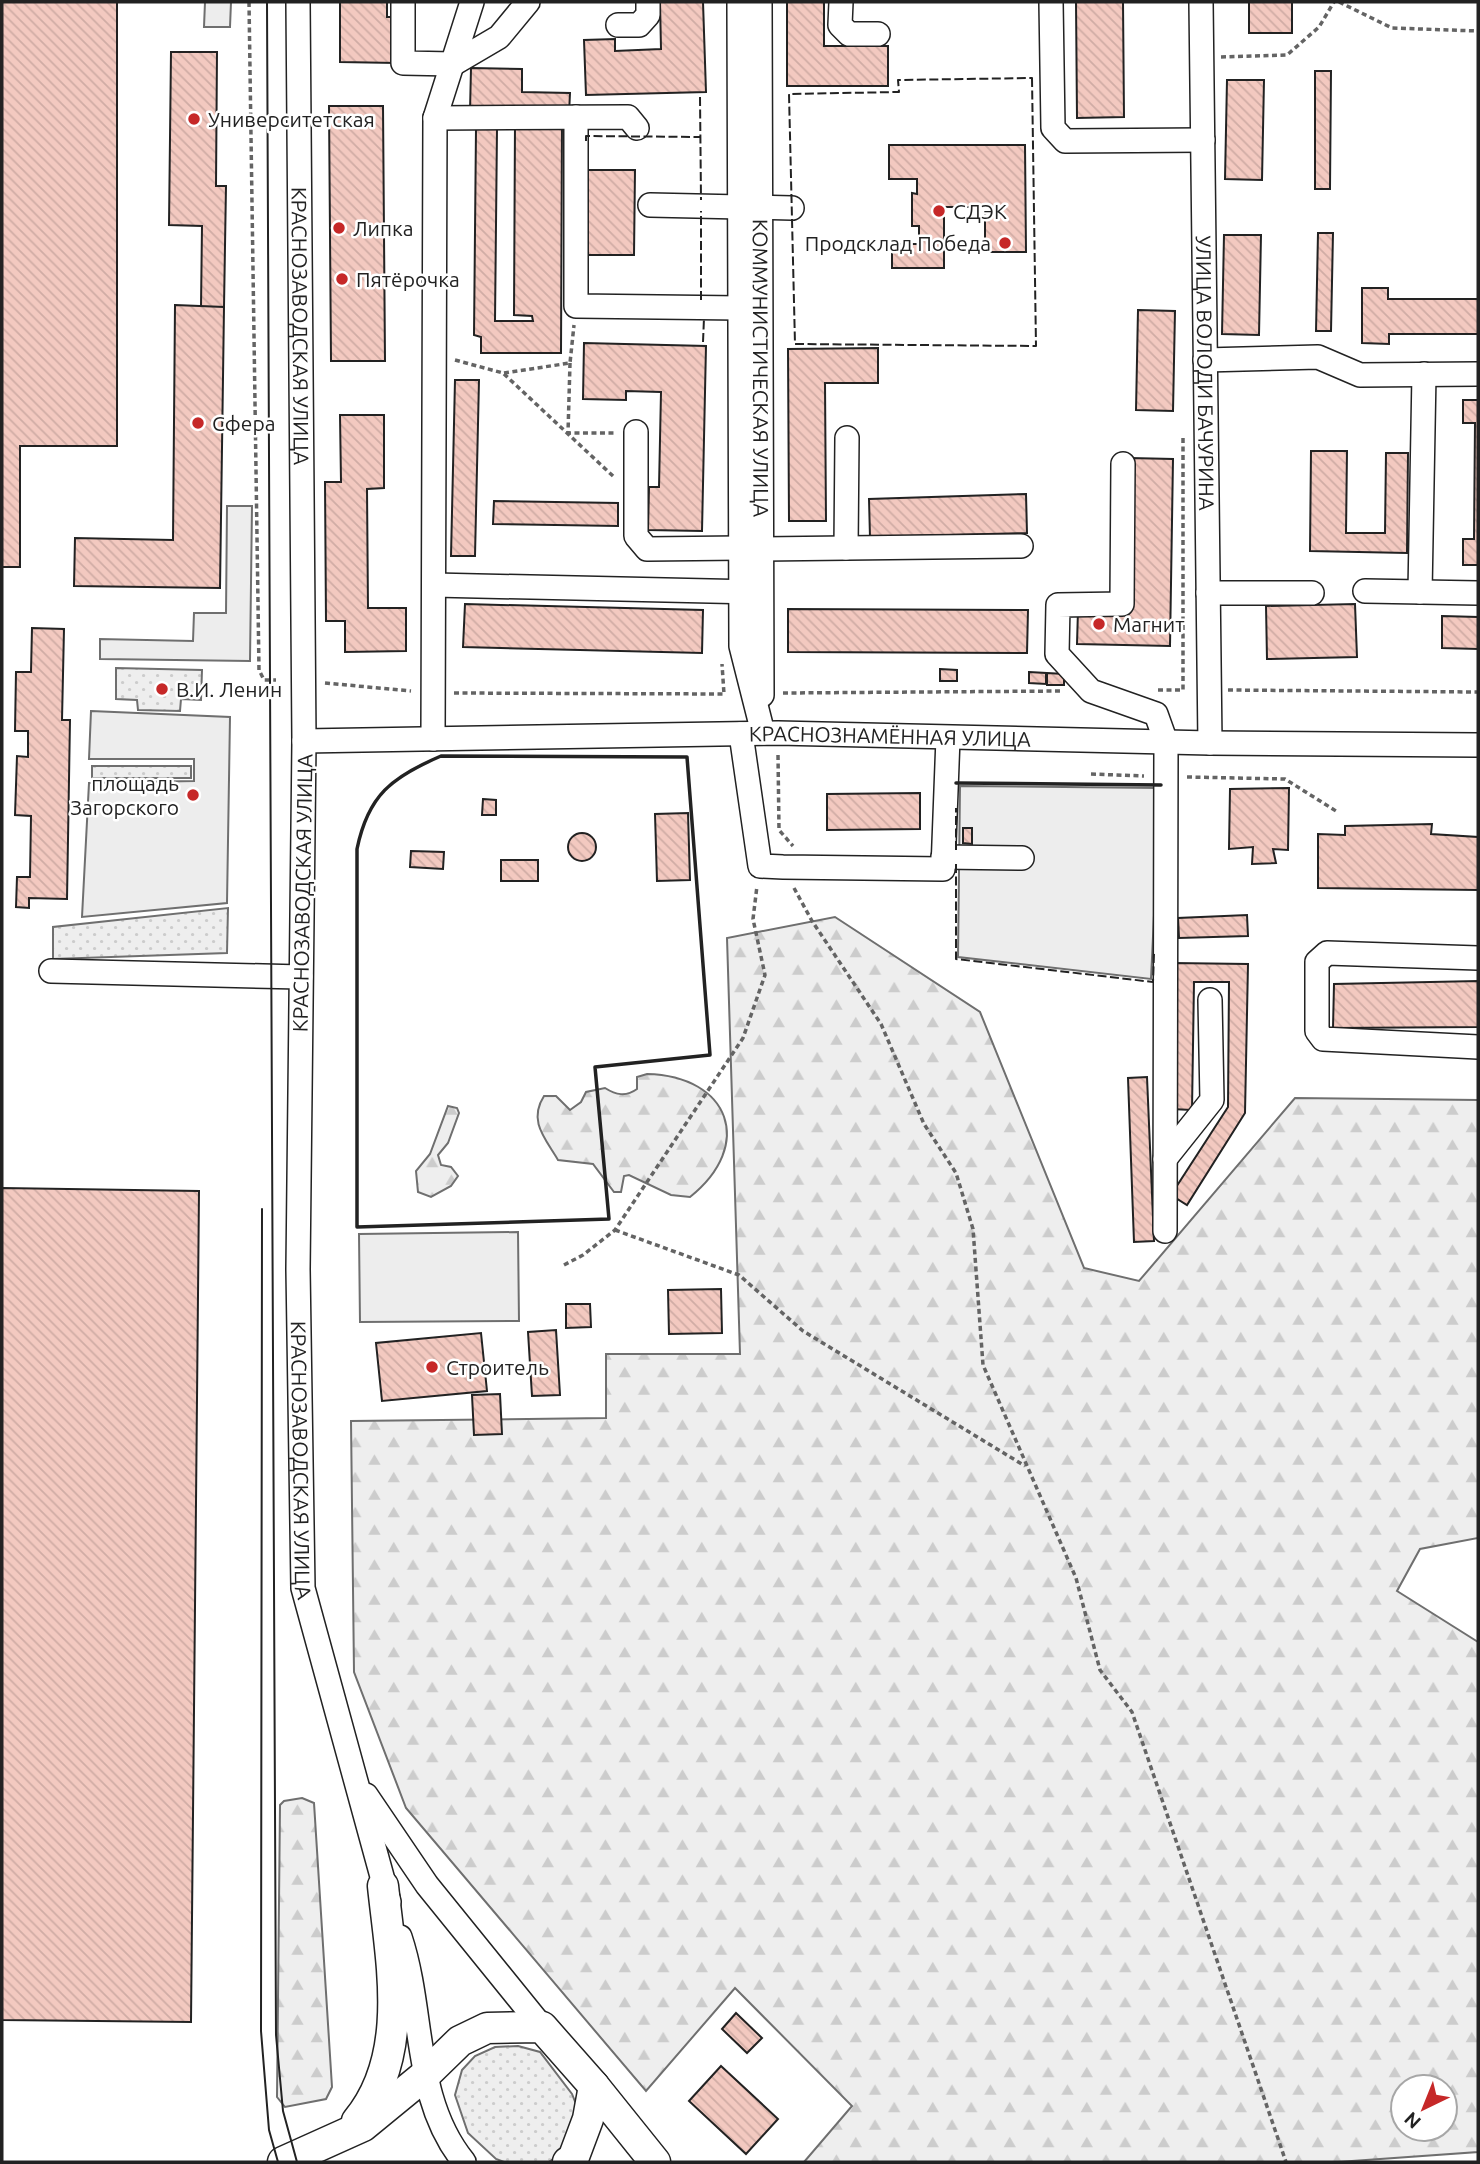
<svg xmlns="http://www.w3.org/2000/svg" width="1480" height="2164" font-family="Ubuntu,sans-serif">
<defs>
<pattern id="grass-dots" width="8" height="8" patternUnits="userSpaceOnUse" patternTransform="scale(1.75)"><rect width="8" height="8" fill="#eee"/><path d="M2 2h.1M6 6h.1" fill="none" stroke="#ccc" stroke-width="1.8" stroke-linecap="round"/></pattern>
<pattern id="forest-firs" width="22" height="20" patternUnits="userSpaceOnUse" patternTransform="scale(1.75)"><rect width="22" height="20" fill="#eee"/><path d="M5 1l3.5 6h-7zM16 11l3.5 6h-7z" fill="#ccc"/></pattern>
<pattern id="building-back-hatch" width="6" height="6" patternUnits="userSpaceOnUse" patternTransform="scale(1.75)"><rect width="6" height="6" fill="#f3c9c0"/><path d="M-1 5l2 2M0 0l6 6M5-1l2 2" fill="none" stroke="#d0aca5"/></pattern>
</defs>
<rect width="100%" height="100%" fill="#fff"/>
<g fill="url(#grass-dots)" stroke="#6f6f6f" stroke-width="2">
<polygon points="116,668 202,670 201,700 181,699 180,711 138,710 137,700 116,699"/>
<rect x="92" y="766" width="99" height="12"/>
<polygon points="228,908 227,953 53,959 53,927"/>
<polygon points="518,2046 540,2052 572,2094 580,2114 568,2148 549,2162 504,2162 496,2159 468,2133 455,2095 462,2070 475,2056 495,2047"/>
</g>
<g fill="url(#forest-firs)" stroke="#6f6f6f" stroke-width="2" fill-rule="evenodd">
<path d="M 835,917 L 980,1012 L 1084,1268 L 1139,1281 L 1295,1098 L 1478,1100 L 1478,1538 L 1420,1549 L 1397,1591 L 1478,1642 L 1478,2152 L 1338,2162 L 804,2162 L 852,2106 L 735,1988 L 646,2091 L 406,1808 L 354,1672 L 351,1421 L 606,1418 L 606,1354 L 740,1354 L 727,938 ZM 1403,2087 L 1445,2087 L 1445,2129 L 1403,2129 Z"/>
<path d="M 647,1074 C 730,1076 755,1145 690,1197 L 671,1195 L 629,1175 L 624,1176 L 621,1192 L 614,1192 L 593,1164 L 558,1160 C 545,1138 528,1121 544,1096 L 556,1096 L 570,1110 L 581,1102 L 586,1092 L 605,1088 C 616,1095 626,1097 637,1089 L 637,1077 Z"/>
<polygon points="448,1106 457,1108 459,1113 448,1143 438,1155 441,1165 451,1167 458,1176 451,1186 431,1197 418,1192 416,1171 430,1154"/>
<polygon points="302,1798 314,1803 332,2087 326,2099 285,2107 277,2097 280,1805 284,1801"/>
</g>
<g fill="#ededed" stroke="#6f6f6f" stroke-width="2">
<polygon points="205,2 231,2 230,27 204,27"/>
<polygon points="227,506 252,506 250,661 100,659 100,639 193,641 194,613 226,613"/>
<polygon points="91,711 230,717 227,903 82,917 89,783 194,781 194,759 89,759"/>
<polygon points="960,786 1160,788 1151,979 958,957"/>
<polygon points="518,1232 519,1321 360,1322 359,1234"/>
</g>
<g fill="url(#building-back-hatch)" stroke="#222" stroke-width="2">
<polygon points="2,2 117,2 117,446 20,446 20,567 2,567"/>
<polygon points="340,2 387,2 387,17 396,17 396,63 340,62"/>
<polygon points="660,2 703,2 706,92 586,95 584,40 615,39 615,51 661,49"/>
<polygon points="787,2 824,2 824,46 888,46 888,86 787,86"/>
<polygon points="1076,2 1123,2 1124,117 1077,118"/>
<rect x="1249" y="2" width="43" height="31"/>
<polygon points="171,52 217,52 216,186 226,186 224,307 201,307 202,226 169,225"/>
<polygon points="471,68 522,69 522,92 570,93 569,114 470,111"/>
<polygon points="1315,71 1331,71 1330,189 1315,189"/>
<polygon points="1227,80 1264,80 1262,180 1225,179"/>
<polygon points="329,106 383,106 385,361 331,361"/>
<polygon points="515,122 562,122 561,353 481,353 481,337 474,335 476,129 497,129 495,321 533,321 532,316 514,315"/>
<polygon points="889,145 1025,145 1026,252 985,252 985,207 944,207 944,268 892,268 892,244 919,244 919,226 912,226 912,193 917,194 917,179 889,179"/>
<polygon points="585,170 635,170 634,255 584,255"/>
<polygon points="1318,233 1333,233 1331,331 1316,331"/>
<polygon points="1224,235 1261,235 1259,335 1222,334"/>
<polygon points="1362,288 1388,288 1388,299 1478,299 1478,334 1389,334 1389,344 1362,343"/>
<polygon points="175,305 224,307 220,588 74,586 75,538 173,540"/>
<polygon points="1138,310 1175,311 1173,411 1136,410"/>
<polygon points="584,343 706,346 702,531 648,530 649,487 659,487 661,392 626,391 626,400 583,399"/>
<polygon points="878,348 878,383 825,383 826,521 789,521 788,349"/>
<polygon points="455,380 479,380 475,556 451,556"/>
<polygon points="1463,400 1478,400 1478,565 1463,565 1463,539 1474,539 1475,423 1463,423"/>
<polygon points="340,415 384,415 384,488 367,489 368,608 406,608 406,651 345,652 345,621 326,621 325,482 341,482"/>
<polygon points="1311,451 1347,451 1346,533 1385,533 1386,453 1408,453 1407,553 1310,551"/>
<polygon points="1130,458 1173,459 1170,646 1077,644 1078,610 1129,611"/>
<polygon points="1026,494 1027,533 870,537 869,499"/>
<polygon points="494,501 618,503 618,526 493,524"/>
<polygon points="465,604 703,610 702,653 463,647"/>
<polygon points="1355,604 1357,657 1267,659 1266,606"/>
<polygon points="788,609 1028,610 1027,653 788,652"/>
<polygon points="1442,616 1478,617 1478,649 1442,648"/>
<polygon points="32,628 64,629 62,720 70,720 67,899 29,898 29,908 16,907 17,877 30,877 31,816 15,815 17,756 28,757 28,731 15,731 16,672 31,672"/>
<polygon points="940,669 957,670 957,681 940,681"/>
<polygon points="1029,672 1046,673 1046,684 1029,683"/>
<polygon points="1047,673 1064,674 1064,685 1047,685"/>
<polygon points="1289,788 1288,850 1273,849 1276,863 1252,864 1253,847 1229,849 1230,789"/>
<polygon points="920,793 920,829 827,830 827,794"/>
<polygon points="483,799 496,800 496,815 482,815"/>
<polygon points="688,813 690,880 657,881 655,814"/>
<polygon points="1432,824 1431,834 1478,837 1478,890 1318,888 1318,834 1345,835 1345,826"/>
<polygon points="963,828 972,828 972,844 963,843"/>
<circle cx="582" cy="847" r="14"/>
<polygon points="411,851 444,852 443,869 410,867"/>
<rect x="501" y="860" width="37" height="21"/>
<polygon points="1247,915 1248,936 1179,938 1178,918"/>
<polygon points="1173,963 1248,964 1245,1113 1187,1205 1171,1195 1228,1107 1229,982 1194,982 1192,1110 1171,1109"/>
<polygon points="1478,981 1478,1027 1333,1028 1334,984"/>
<polygon points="1147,1077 1154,1241 1134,1242 1128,1078"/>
<polygon points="2,1188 199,1191 191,2022 2,2020"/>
<polygon points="721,1289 722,1333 669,1334 668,1290"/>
<polygon points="566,1304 590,1304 591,1327 566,1328"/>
<polygon points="556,1330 560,1395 532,1396 528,1332"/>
<polygon points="481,1333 487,1391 382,1401 376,1343"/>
<polygon points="500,1394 502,1434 474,1435 472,1395"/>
<polygon points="736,2013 762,2038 747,2053 722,2029"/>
<polygon points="721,2066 778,2119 746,2154 689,2101"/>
</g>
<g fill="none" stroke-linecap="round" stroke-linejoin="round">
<g stroke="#222" stroke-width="26">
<g id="minor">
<path id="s1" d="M 298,2 L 304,741 L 298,1269 L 303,1588 L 389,1902"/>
<polyline points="403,2 403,63 453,64 499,37 528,2"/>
<polyline points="739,2 741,646 763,733"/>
<path id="s2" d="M 760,2 L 762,695"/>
<polyline points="841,2 840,25 849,34 878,34"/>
<polyline points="1051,2 1053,128 1065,141 1203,140"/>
<path id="s3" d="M 1201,2 L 1210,743"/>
<polyline points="618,25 639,25 648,15 648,2"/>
<polyline points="576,117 576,306 740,308"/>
<polyline points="435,118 628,117 637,128"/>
<polyline points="650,205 792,208"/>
<polyline points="1205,360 1318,357 1360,375 1478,374"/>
<polyline points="636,432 636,536 647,549 741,548"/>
<polyline points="1123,464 1122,604 1058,605 1057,654 1091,691 1156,714 1166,742 1165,1231"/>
<polyline points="846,548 847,438"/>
<polyline points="762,549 1021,546"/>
<polyline points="434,585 755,592"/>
<polyline points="1365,591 1478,593"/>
<polyline points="1420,592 1424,374"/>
<polyline points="1208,593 1312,593"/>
<polyline points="741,734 760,866 783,867 943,869 948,738"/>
<polyline points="433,739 435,118 472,2"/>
<path id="s4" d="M 304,741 L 778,733 L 1210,743 L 1478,745"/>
<polyline points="943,857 1022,858"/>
<polyline points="1478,958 1327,953 1317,962 1317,1031 1323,1039 1478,1047"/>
<polyline points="51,971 301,977"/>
<polyline points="1165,1159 1212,1100 1210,1000"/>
<polyline points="366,1795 427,1885 542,2027"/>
<path d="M 400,1937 C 425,2012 412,2098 464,2162"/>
</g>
</g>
<g stroke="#222" stroke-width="33">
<g id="major">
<path d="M 357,2121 C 411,2056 391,1963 383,1886"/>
<polyline points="283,2162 363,2126 424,2076 460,2041 487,2028 542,2027 594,2086 655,2162"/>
<polyline points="568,2162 573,2159 588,2119 594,2086"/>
</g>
</g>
<g stroke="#646464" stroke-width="3.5" stroke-dasharray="5 3.5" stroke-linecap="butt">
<polyline points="249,2 259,670 264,680 276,680"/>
<polyline points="1339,2 1392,28 1478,31"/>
<polyline points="1221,57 1287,55 1319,27 1334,2"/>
<polyline points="455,360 503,373 614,477"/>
<polyline points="570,363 568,433 614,433"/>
<polyline points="504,373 570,363 574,325"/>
<polyline points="325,683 411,691"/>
<polyline points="224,686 250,690"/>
<polyline points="1158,690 1183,690 1183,436"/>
<polyline points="1228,690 1478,692"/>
<polyline points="454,693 724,694 722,664"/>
<polyline points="783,693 1062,691"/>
<polyline points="778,755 779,830 793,846"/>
<polyline points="1091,774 1144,776"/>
<polyline points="1187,777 1285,779 1336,811"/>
<polyline points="794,888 812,921 881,1024 924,1124 956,1173 973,1229 983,1365 1076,1578 1100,1670 1132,1712 1286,2162"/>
<polyline points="615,1230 739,1275 803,1331 1025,1466"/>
<polyline points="564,1265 583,1255 615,1230 743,1038 765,975 753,919 757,886"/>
</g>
<use href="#minor" stroke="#fff" stroke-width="23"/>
<use href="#major" stroke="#fff" stroke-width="30"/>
<g stroke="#222" stroke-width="2">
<polyline points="267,2 276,2035 283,2111 297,2162"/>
<polyline points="262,1209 261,2031 269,2130 278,2162"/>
</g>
<g stroke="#222" stroke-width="2" stroke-dasharray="9 3.5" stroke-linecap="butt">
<polygon points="1032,78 1036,346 795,344 789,94 899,92 898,80"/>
<polyline points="700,97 701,200"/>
<polyline points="586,141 586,136 700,137"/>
<polyline points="701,300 701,211"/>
<polyline points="703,342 704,318"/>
<polyline points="956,850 956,808"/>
<polyline points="956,864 956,959 1153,982 1154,953"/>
</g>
<g stroke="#222" stroke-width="3.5">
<path d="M 441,756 L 687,757 L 710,1055 L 595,1067 L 609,1219 L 357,1227 L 357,849 C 368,795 392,777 441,756 Z"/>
<polyline points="956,783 1161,785"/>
</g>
</g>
<g fill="#c62828" stroke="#fff" stroke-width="2.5">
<circle cx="194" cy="119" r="7"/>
<circle cx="939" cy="211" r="7"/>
<circle cx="339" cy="228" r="7"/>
<circle cx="1005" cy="243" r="7"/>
<circle cx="342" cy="279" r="7"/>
<circle cx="198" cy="423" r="7"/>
<circle cx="1099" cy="624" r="7"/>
<circle cx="162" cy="689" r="7"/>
<circle cx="193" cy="795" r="7"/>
<circle cx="432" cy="1367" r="7"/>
</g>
<g text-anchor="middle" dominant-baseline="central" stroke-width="5" stroke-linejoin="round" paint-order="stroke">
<g font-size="21" fill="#222" stroke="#fff" text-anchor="start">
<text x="208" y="119">Университетская</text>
<text x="953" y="211">СДЭК</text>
<text x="353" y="228">Липка</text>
<text x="991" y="243" text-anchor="end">Продсклад Победа</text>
<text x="356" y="279">Пятёрочка</text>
<text x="212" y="423">Сфера</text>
<text x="1113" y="624">Магнит</text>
<text x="176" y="689">В.И. Ленин</text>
<text x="179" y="783" text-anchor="end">площадь<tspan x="179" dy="24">Загорского</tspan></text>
<text x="446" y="1367">Строитель</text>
</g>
<g font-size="21" fill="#222" stroke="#fff">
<text stroke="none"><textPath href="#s1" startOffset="324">КРАСНОЗАВОДСКАЯ УЛИЦА</textPath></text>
<text stroke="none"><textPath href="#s2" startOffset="366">КОММУНИСТИЧЕСКАЯ УЛИЦА</textPath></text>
<text stroke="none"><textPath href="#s3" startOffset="371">УЛИЦА ВОЛОДИ БАЧУРИНА</textPath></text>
<text stroke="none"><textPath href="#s4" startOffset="586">КРАСНОЗНАМЁННАЯ УЛИЦА</textPath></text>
<text transform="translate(302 893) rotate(-89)">КРАСНОЗАВОДСКАЯ УЛИЦА</text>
<text stroke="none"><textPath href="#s1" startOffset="1458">КРАСНОЗАВОДСКАЯ УЛИЦА</textPath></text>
</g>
</g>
<rect width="1480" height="2164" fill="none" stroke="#222222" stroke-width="7"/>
<g transform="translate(1424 2108) rotate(223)"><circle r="33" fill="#ffffff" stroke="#a7a7a7" stroke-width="2"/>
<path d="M0-5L12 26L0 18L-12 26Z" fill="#c62828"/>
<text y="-10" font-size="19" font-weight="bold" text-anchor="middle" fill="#222222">N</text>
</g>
</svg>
